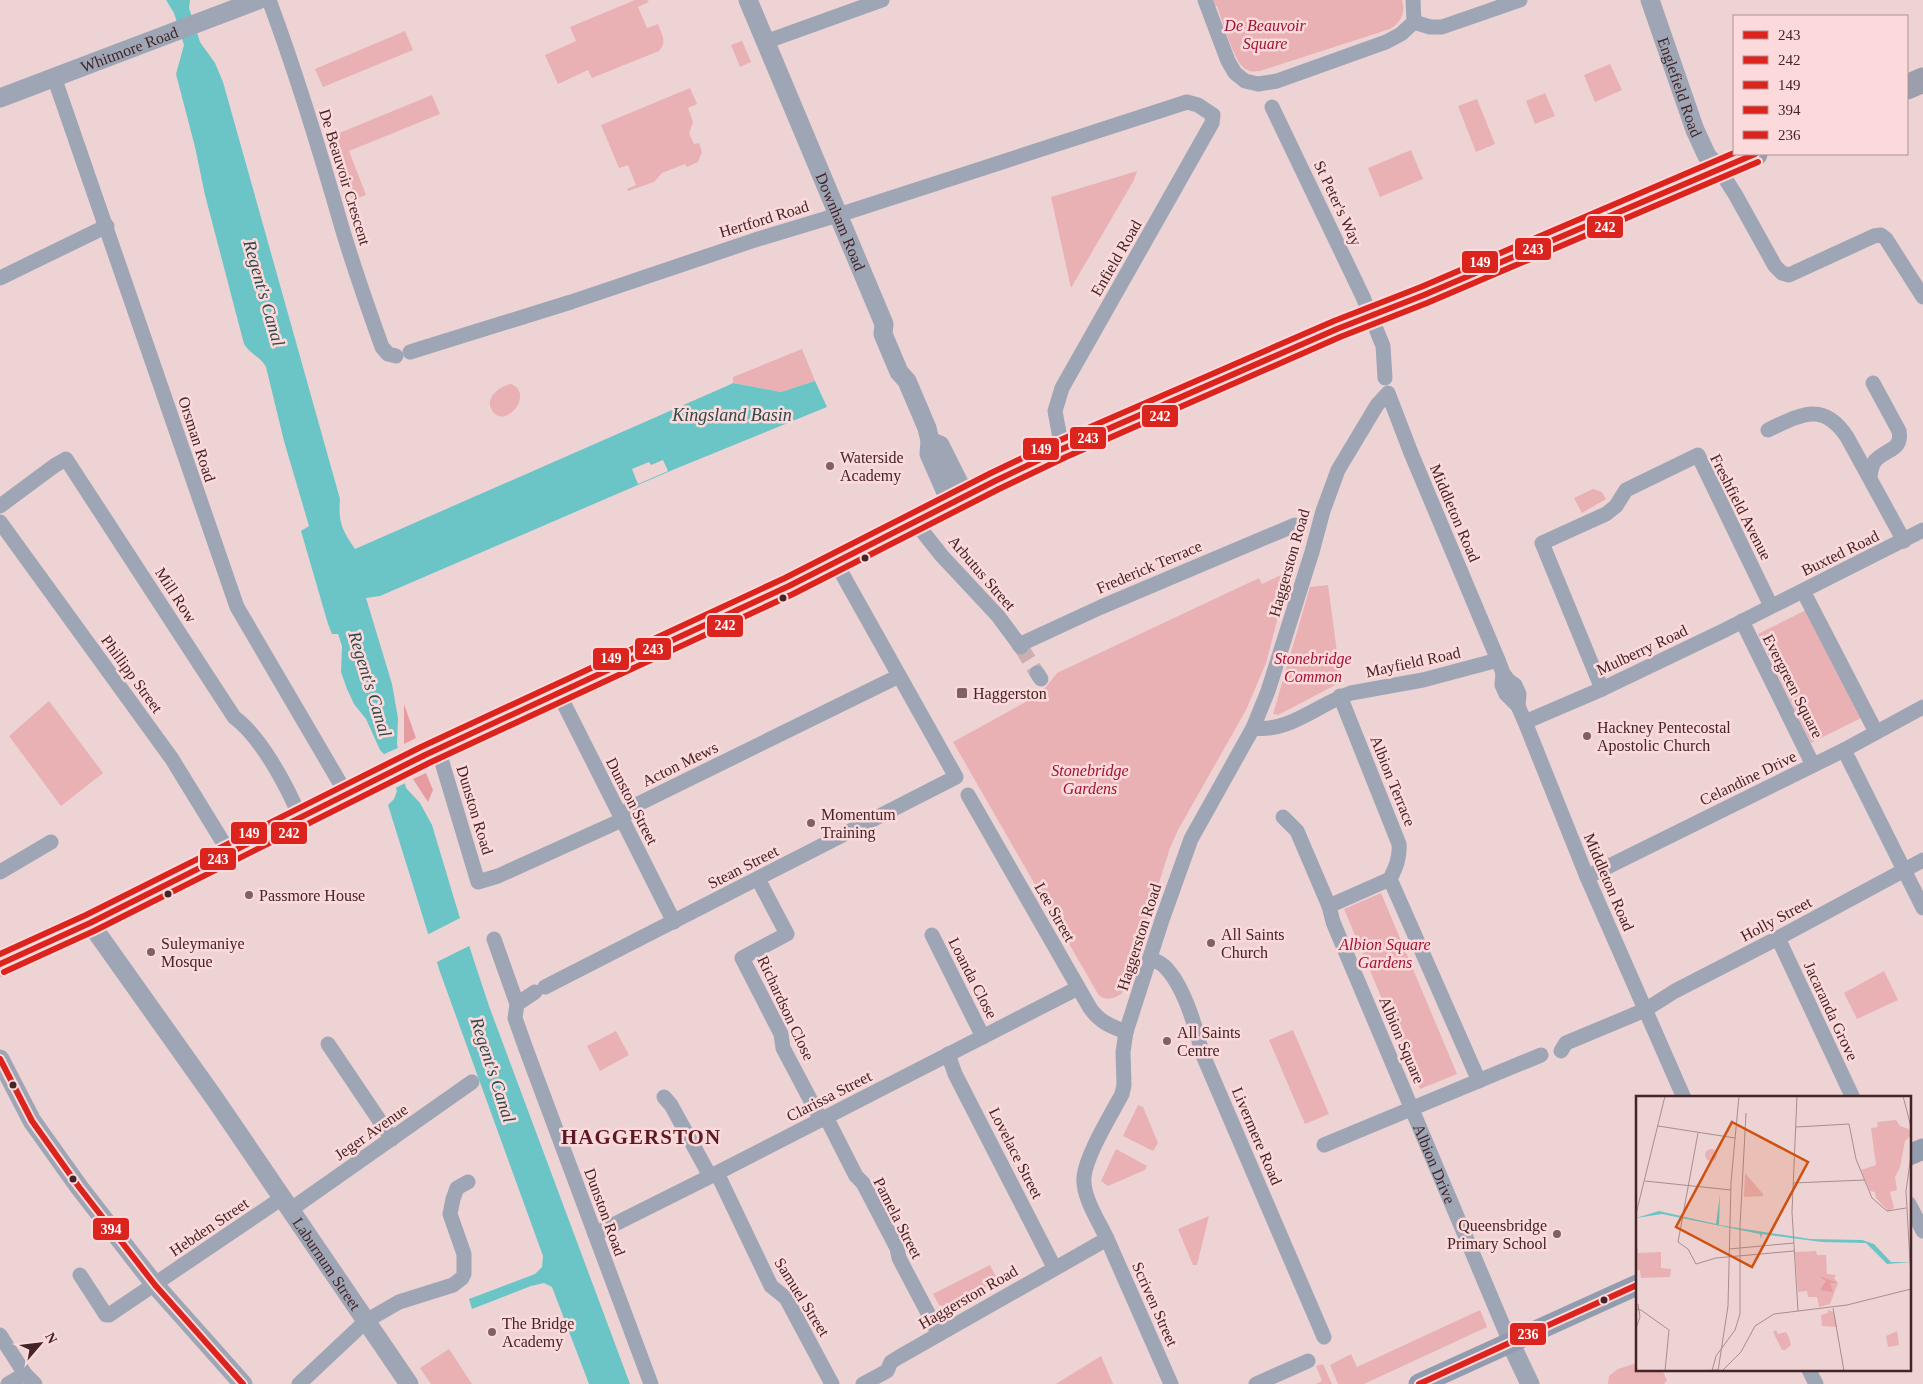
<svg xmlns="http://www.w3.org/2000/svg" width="1923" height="1384" font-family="Georgia,serif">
<rect width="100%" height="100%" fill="#eed3d4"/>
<g fill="#e9b1b4">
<path d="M 635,0 L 647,0 L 649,2 L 638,7 L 647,28 L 658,24 C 661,33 668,42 659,51 L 592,78 L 588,70 L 558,84 L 545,55 L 576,41 L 570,27 Z"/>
<path d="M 1210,0 L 1402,0 C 1406,12 1401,23 1390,29 L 1260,71 C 1253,72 1247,72 1242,66 C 1233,57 1222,20 1217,6 L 1214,6 Z"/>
<polygon points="405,31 413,50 323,87 315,69"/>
<polygon points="742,41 751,62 740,67 731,45"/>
<polygon points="1610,64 1622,90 1595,102 1584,75"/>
<polygon points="690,88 697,104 688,108 693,122 689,133 694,144 699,143 702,152 698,162 687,167 685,164 662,173 654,182 628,191 627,189 636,185 628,165 619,168 601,125"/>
<polygon points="1545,93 1555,116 1535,124 1526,101"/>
<polygon points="432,95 440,114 349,151 366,195 352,200 332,136"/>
<polygon points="1477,99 1495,144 1476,152 1458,106"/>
<polygon points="1411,150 1423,179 1380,197 1368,168"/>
<polygon points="1137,171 1134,180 1071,288 1051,197"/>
<polygon points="802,349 815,381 781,392 733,383 733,377"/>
<path d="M 511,384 C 535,394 506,429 493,412 C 483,399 499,386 511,384 Z"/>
<polygon points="1593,489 1602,492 1606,499 1582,513 1574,498"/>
<path d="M 1290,571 L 1266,663 L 1246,710 L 1178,830 L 1170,848 L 1125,990 C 1118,998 1106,1003 1098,994 L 953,742 L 1031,699 L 1046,687 L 1057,673 L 1259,578 L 1262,584 Z"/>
<polygon points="1328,585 1341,682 1278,715 1273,714 1310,587"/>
<polygon points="1808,609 1861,718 1811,743 1758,634"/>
<polygon points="49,701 103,773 61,806 9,736"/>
<polygon points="1381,893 1457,1074 1420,1089 1344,909"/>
<polygon points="1884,971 1898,1000 1857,1019 1844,993"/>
<polygon points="1293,1030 1329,1114 1305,1124 1269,1040"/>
<polygon points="616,1031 629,1055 600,1071 587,1046"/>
<polygon points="1138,1105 1143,1107 1158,1143 1153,1151 1123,1136"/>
<polygon points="1116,1149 1147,1166 1145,1170 1108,1186 1101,1181"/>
<polygon points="1209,1216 1197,1265 1193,1265 1178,1229"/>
<polygon points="990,1265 998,1281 947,1307 939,1305 933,1294"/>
<polygon points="1480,1310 1487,1327 1364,1384 1338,1384 1330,1365 1351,1354 1357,1367"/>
<polygon points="449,1349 472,1384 431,1384 420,1368"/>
<polygon points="1101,1356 1113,1384 1056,1384"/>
<polygon points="1637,1363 1637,1370 1662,1370 1667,1380 1664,1384 1608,1384 1609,1376 1618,1369"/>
<polygon points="1323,1364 1332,1384 1316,1384 1322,1381 1316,1366"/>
</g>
<g fill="#e69ba1">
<polygon points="404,704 416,738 404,744"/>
<polygon points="426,773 433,790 428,802 413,779"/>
</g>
<path fill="#6bc5c7" d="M 166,0 L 190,0 L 189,8 L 200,42 L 215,63 L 223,82 L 340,499 C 338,522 342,530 355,549 L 729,385 L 733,383 L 781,392 L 815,381 L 827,407 L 675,469 L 380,596 L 366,598 L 392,684 L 398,718 L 397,744 L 406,788 L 420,803 L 432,825 L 459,915 L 489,1006 L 630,1384 L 589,1384 L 552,1287 L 544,1283 L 531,1286 L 472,1309 L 469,1299 L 535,1274 L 542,1267 L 543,1256 L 440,972 L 388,805 L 394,799 L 397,791 L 385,755 L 380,750 L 366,719 L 354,704 L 347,689 L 341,672 L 342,646 L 338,634 L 332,634 L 328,624 L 301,531 L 309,526 L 284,441 L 266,367 C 261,357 250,354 244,344 L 205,195 L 195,147 L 176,74 L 184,45 L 174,13 Z"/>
<g fill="#eed3d4">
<polygon points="663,460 668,471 638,484 632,469 649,462 651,465"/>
<polygon points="400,747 408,782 393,789 382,755"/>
<polygon points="462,917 471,945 435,963 425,936"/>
</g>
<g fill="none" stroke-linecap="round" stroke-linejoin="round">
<polyline stroke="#ccb0b1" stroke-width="15" stroke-dasharray="15 8" stroke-linecap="butt" points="1021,647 1037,673"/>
<g stroke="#9ea6b6" stroke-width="15">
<path d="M 269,0 C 297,75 320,151 342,228 C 354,268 368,308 382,347 L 388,354 L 396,356"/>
<polyline points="1205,0 1228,61 1235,73 1245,81 1258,84 1277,81 1386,42 1401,34 1414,22 1413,0"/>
<polyline points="1414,22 1430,27 1442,27 1520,0"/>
<polyline points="765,42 882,0"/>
<polyline points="54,77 237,607 347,795"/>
<polyline points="1272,107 1363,297 1383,346 1385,378"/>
<polyline points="1719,169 1735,194 1775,266 1782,273 1789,275 1874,236 1881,235 1886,239 1923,297"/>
<polyline points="0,278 107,226"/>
<polyline points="410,352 571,302 755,240 851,211 1187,102 1198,105 1213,115 1212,123 1062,388 1055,411 1062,449"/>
<path d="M 1768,430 C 1800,415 1823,400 1847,437 L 1904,541"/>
<path d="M 1870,477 C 1871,471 1871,466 1875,461 C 1885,449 1903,451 1899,431 L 1873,383"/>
<path d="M 0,506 L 54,466 L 66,459 L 234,717 C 261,737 287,786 300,817"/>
<polyline points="0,522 172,759 229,852"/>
<polyline points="915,522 942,556 998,616 1021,647"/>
<polyline points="1803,591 1876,732"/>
<polyline points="1742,621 1813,765"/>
<polyline points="1019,645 1101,607 1295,525"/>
<polyline points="1037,673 1041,679"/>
<polyline points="1503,673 1502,685 1506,694 1518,706 1525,722 1587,877 1684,1098"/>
<polyline points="1602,689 1542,543 1606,514 1616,506 1626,490 1698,455 1771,606"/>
<polyline points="559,694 674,922"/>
<path d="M 1340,696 L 1399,844 C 1400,858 1396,867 1390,879"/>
<polyline points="1525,722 1602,689 1723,631 1923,530"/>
<path d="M 1253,728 C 1289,733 1318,704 1351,693 L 1423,680 L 1498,660"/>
<polyline points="438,749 478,882 498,876 622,820 630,808 899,676"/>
<polyline points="1844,750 1923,908"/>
<path d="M 968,795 L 1090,1008 C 1100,1022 1110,1026 1126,1032"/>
<path id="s1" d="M 1283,817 L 1297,831 L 1329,906 L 1333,922 L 1510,1342"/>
<polyline points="0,872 51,842"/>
<polyline points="1587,877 1844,750 1923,707"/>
<polyline points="758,879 787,934 742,958 781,1034 783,1048 821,1120"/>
<polyline points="1329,906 1390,879 1479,1081"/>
<polyline points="932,935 983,1037"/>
<polyline points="1778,938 1853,1098"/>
<polyline points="494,939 517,1004 515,1018 526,1049 651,1384"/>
<path d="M 1150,958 C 1155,961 1162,963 1166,968 C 1184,987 1196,1028 1202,1053 L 1324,1337"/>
<polyline points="545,987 956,777 836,563"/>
<polyline points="517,1004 535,992"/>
<polyline points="328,1044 392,1139"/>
<polyline points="1561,1051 1566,1043 1645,1010 1675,991 1778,938 1923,860"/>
<polyline points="948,1054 955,1074 1054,1267"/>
<polyline points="664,1097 671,1105 710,1176"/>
<polyline points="826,1117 856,1176 863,1183 897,1248 899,1258 939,1334"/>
<polyline points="1324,1145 1541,1055"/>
<polyline points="717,1173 771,1286 786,1298 832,1384"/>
<polyline points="1909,1204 1923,1231"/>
<polyline points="290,1210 472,1082"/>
<polyline points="595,1234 717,1173 1078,988"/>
<polyline points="80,1275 106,1315 109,1315 282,1198"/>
<polyline points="0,1335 25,1374 35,1384"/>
<polyline points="1809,1370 1816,1384"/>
<polyline points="8,1384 25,1374"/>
<polyline points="299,1384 366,1321 399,1302 453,1285 462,1278 464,1274 464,1254 450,1214 453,1199 457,1188 468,1182"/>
<polyline points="863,1384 887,1371 891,1362 899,1357 1107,1239"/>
<path d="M 1171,1384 C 1150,1336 1129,1288 1108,1241 C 1100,1223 1082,1197 1084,1177 C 1086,1155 1111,1115 1122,1094 L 1124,1085 L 1123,1052 L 1126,1032 L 1162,920 L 1191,839 L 1253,728 L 1268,691 L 1312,552 L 1323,511 L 1338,470 L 1377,405 L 1388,393 L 1411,453 L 1498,660 L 1503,673 L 1508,680 L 1515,685 L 1519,694 L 1518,706"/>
<polyline points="1256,1384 1308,1361"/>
</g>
<g stroke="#9ea6b6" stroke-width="19">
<path id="s2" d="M 748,0 L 884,324 L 883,334 L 899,372 L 907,381 L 927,428 L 930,441 L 929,454 L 951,504"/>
<path id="s3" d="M 1650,0 L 1695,130 L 1707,156 L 1719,169"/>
<path id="s4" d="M 0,98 L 258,0"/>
<polyline points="930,441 940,445 966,497"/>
<path id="s5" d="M 90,923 L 215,1099 L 409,1384"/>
<polyline points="0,1059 32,1121 79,1187 155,1285 243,1384"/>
<polyline points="1510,1342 1530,1384"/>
</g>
<g stroke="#919caf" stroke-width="21">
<polyline points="1909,1155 1923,1149"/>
<polyline points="1419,1384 1637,1285"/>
</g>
<g stroke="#9a9ead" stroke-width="25">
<polyline points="1907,87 1923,80"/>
<polyline points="0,964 90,923 425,755 544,701 789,586 995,481 1062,449 1337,329 1424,295 1755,154"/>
</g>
<g stroke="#fcd9da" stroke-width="10">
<polyline id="bus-1" points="0,964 90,923 425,755 789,586 995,481 1062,449 1337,329 1424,295 1755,154"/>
</g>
<g stroke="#fcd9da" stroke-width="10">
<polyline id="bus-2" points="4,972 94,931 429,763 793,594 999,489 1066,457 1340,337 1427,303 1758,162"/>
</g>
<g stroke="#fcd9da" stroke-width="10">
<polyline id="bus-3" points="0,954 86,915 421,747 785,578 991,473 1058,441 1334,321 1421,287 1734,153"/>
</g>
<g stroke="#fcd9da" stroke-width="10">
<polyline id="bus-4" points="0,1059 32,1121 79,1187 155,1285 243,1384"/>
</g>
<g stroke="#fcd9da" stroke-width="10">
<polyline id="bus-5" points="1419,1384 1637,1285"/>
</g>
<use href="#bus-1" stroke="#dc241f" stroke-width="6"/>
<use href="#bus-2" stroke="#dc241f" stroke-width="6"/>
<use href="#bus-3" stroke="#dc241f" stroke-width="6"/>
<use href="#bus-4" stroke="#dc241f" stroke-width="6"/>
<use href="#bus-5" stroke="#dc241f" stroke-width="6"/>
</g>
<g fill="#806163" stroke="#fcd9da" stroke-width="2">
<circle cx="830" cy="466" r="5"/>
<rect x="956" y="687" width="12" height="12" rx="2.5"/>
<circle cx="1587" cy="736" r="5"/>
<circle cx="811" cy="823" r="5"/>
<circle cx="249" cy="895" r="5"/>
<circle cx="1211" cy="943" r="5"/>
<circle cx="151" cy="952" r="5"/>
<circle cx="1167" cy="1041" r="5"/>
<circle cx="1557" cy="1234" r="5"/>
<circle cx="492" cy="1332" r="5"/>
</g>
<g fill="#442426" stroke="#fcd9da" stroke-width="2">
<circle cx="865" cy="558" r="4.5"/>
<circle cx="783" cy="598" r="4.5"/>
<circle cx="168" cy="894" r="4.5"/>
<circle cx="13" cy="1085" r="4.5"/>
<circle cx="73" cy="1179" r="4.5"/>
<circle cx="1604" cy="1300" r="4.5"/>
</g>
<g text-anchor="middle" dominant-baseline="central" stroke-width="5" stroke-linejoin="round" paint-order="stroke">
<g font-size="16" font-style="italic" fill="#a11234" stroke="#fcd9da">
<text x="1265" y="25">De Beauvoir<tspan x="1265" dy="18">Square</tspan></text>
<text x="1313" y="658">Stonebridge<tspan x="1313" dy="18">Common</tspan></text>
<text x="1090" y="770">Stonebridge<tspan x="1090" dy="18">Gardens</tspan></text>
<text x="1385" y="944">Albion Square<tspan x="1385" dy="18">Gardens</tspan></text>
</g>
<g font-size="16" fill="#442426" stroke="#fcd9da">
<text stroke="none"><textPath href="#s4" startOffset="138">Whitmore Road</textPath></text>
<text stroke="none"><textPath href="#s3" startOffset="92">Englefield Road</textPath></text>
<text transform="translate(345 177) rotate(73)">De Beauvoir Crescent</text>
<text transform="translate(1338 203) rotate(65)">St Peter's Way</text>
<text transform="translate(764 219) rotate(-17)">Hertford Road</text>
<text stroke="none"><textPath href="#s2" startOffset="240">Downham Road</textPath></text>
<text transform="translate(1116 258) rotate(-60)">Enfield Road</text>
<text transform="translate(197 439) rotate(72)">Orsman Road</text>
<text transform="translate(1741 507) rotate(63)">Freshfield Avenue</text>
<text transform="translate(1455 513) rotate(67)">Middleton Road</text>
<text transform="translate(1840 553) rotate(-26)">Buxted Road</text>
<text transform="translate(1289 563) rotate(-74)">Haggerston Road</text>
<text transform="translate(1149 567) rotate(-23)">Frederick Terrace</text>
<text transform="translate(982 573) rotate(49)">Arbutus Street</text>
<text transform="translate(176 595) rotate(57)">Mill Row</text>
<text transform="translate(1642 650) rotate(-25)">Mulberry Road</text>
<text transform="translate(1413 662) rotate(-12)">Mayfield Road</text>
<text transform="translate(132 674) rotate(54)">Phillipp Street</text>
<text transform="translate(1793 686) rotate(63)">Evergreen Square</text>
<text transform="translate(680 764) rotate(-26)">Acton Mews</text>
<text transform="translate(1748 778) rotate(-26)">Celandine Drive</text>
<text transform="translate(1393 781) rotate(68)">Albion Terrace</text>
<text transform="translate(632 801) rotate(63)">Dunston Street</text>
<text transform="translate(475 810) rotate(73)">Dunston Road</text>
<text transform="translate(743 867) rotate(-27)">Stean Street</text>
<text transform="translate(1609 882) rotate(67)">Middleton Road</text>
<text transform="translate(1055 912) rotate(60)">Lee Street</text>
<text transform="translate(1776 919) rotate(-28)">Holly Street</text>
<text transform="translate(1139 937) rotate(-72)">Haggerston Road</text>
<text transform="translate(973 978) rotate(63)">Loanda Close</text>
<text transform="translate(786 1008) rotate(65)">Richardson Close</text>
<text transform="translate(1831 1011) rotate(65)">Jacaranda Grove</text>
<text transform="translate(1402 1040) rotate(67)">Albion Square</text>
<text transform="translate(829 1096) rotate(-27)">Clarissa Street</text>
<text transform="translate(371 1132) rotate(-35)">Jeger Avenue</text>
<text transform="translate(1257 1136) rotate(67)">Livermere Road</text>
<text transform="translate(1016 1153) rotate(63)">Lovelace Street</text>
<text stroke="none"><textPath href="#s1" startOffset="380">Albion Drive</textPath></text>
<text transform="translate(605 1212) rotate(70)">Dunston Road</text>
<text transform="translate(898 1218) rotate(63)">Pamela Street</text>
<text transform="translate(209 1227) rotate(-34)">Hebden Street</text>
<text stroke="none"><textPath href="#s5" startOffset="415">Laburnum Street</textPath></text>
<text transform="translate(802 1297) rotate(58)">Samuel Street</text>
<text transform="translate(968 1297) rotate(-30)">Haggerston Road</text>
<text transform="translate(1155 1304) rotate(66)">Scriven Street</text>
</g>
<g font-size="16" fill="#442426" stroke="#fcd9da" text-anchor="start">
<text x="840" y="457">Waterside<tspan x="840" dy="18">Academy</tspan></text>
<text x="973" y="693">Haggerston</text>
<text x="1597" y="727">Hackney Pentecostal<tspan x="1597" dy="18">Apostolic Church</tspan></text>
<text x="821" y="814">Momentum<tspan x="821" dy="18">Training</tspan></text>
<text x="259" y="895">Passmore House</text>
<text x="1221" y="934">All Saints<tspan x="1221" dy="18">Church</tspan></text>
<text x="161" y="943">Suleymaniye<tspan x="161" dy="18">Mosque</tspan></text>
<text x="1177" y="1032">All Saints<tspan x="1177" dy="18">Centre</tspan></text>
<text x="1547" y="1225" text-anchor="end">Queensbridge<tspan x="1547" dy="18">Primary School</tspan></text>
<text x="502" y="1323">The Bridge<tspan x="502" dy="18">Academy</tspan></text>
</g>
<g font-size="18" font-style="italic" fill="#2d4949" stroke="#fcd9da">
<text transform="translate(264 293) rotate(74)">Regent's Canal</text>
<text x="732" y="415">Kingsland Basin</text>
<text transform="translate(370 684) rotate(73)">Regent's Canal</text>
<text transform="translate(493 1070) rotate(72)">Regent's Canal</text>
</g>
<g font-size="21" font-weight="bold" letter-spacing="1" fill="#5c1923" stroke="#fcd9da">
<text x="641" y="1137">HAGGERSTON</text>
</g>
</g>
<g transform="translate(1636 1096)">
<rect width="275" height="275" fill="#eed3d4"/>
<path d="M 260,24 L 264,30 L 273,33 L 275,39 L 269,45 L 264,71 L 259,81 L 261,94 L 254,96 L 258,112 L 252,115 L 240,102 L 239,96 L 234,95 L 225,74 L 240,69 L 235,32 L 242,31 L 241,26 ZM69 59a6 6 0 1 1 12 0a6 6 0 1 1-12 0ZM 109,77 L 127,98 L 127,100 L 108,101 ZM 0,139 L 2,157 L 25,156 L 25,172 L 35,173 L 34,181 L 5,182 L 4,174 L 0,174 ZM 180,155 L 181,159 L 190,159 L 191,178 L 200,179 L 198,182 L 202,187 L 194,208 L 183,211 L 181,201 L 172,201 L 171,195 L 162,196 L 159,156 ZM 192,214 L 198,216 L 201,231 L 186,230 L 185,219 L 192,217 ZM 140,234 L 142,238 L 150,236 L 153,242 L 155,249 L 149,254 L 146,254 L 137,236 ZM 261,235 L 263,249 L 252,251 L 250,240 Z" fill="#e9b1b4"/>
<path d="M 183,180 L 202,187 L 194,187 L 197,196 L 184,194 L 190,185 Z" fill="#e69ba1"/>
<path d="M 84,98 L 83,129 L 174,143 L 226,144 L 238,148 L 255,166 L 275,166 L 251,168 L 230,147 L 186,146 L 126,138 L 125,143 L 124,138 L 26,118 L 0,122 L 23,115 L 80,128 Z" fill="#6bc5c7"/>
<path fill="none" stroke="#aa8d8e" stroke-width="1" d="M 161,0 L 156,116 L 162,215M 267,0 L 275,31M 22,30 L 99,42M 160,31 L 213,28 L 220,63 L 236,102 L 251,115 L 270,112M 62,37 L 42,146 L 52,153 L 60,168 L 80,162 L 158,155M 275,59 L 270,95 L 275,182M 9,85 L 95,94M 157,87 L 229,84M 0,118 L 29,0M 93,153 L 158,147M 197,212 L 208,275M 0,213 L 5,214 L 33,234 L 29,275M 0,232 L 4,221 L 2,208M 62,275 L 82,274M 76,275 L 80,260 L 99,234 L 104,218 L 104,130 L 110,17M 82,275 L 92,210 L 95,86 L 103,0M 86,275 L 105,256 L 119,230 L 138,218 L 211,209 L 275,193"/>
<path fill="#cf5110" fill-opacity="0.15" stroke="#cf5110" stroke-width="2.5" d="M 96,26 L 172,66 L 116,171 L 40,131 Z"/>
<rect width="275" height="275" fill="none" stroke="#442426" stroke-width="2.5"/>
</g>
<g stroke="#fcd9da" stroke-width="2">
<rect x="1586" y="215" width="38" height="24" rx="5" fill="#dc241f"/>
<rect x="1514" y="237" width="38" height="24" rx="5" fill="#dc241f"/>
<rect x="1461" y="250" width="38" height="24" rx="5" fill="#dc241f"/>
<rect x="1141" y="404" width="38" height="24" rx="5" fill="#dc241f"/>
<rect x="1069" y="426" width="38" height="24" rx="5" fill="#dc241f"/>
<rect x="1022" y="437" width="38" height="24" rx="5" fill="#dc241f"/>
<rect x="706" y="614" width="38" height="24" rx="5" fill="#dc241f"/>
<rect x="634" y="637" width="38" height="24" rx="5" fill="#dc241f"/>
<rect x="592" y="647" width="38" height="24" rx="5" fill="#dc241f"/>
<rect x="270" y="821" width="38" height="24" rx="5" fill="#dc241f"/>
<rect x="230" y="821" width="38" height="24" rx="5" fill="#dc241f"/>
<rect x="199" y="847" width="38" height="24" rx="5" fill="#dc241f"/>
<rect x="92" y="1217" width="38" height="24" rx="5" fill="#dc241f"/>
<rect x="1509" y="1322" width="38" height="24" rx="5" fill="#dc241f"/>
</g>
<g font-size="14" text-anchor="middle" font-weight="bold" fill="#fff">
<text x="1605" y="232">242</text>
<text x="1533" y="254">243</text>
<text x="1480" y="267">149</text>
<text x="1160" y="421">242</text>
<text x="1088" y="443">243</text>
<text x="1041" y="454">149</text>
<text x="725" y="630">242</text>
<text x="653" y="654">243</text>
<text x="611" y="663">149</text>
<text x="289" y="838">242</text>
<text x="249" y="838">149</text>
<text x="218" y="864">243</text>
<text x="111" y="1234">394</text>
<text x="1528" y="1339">236</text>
</g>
<rect x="1733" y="15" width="175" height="140" fill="#fcd9da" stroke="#b29192"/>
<rect x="1743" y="31" width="25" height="8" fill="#dc241f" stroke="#b29192"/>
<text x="1778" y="40" font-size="15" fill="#442426">243</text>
<rect x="1743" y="56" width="25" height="8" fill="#dc241f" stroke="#b29192"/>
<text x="1778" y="65" font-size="15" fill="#442426">242</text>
<rect x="1743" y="81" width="25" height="8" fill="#dc241f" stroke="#b29192"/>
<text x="1778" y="90" font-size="15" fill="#442426">149</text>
<rect x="1743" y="106" width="25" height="8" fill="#dc241f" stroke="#b29192"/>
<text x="1778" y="115" font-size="15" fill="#442426">394</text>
<rect x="1743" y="131" width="25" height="8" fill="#dc241f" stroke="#b29192"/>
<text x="1778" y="140" font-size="15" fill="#442426">236</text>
<g transform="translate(40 1344) rotate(62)" stroke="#fcd9da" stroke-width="4" paint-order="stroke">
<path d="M0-4L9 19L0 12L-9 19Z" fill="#442426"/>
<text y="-8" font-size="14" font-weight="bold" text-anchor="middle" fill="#442426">N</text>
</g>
</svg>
